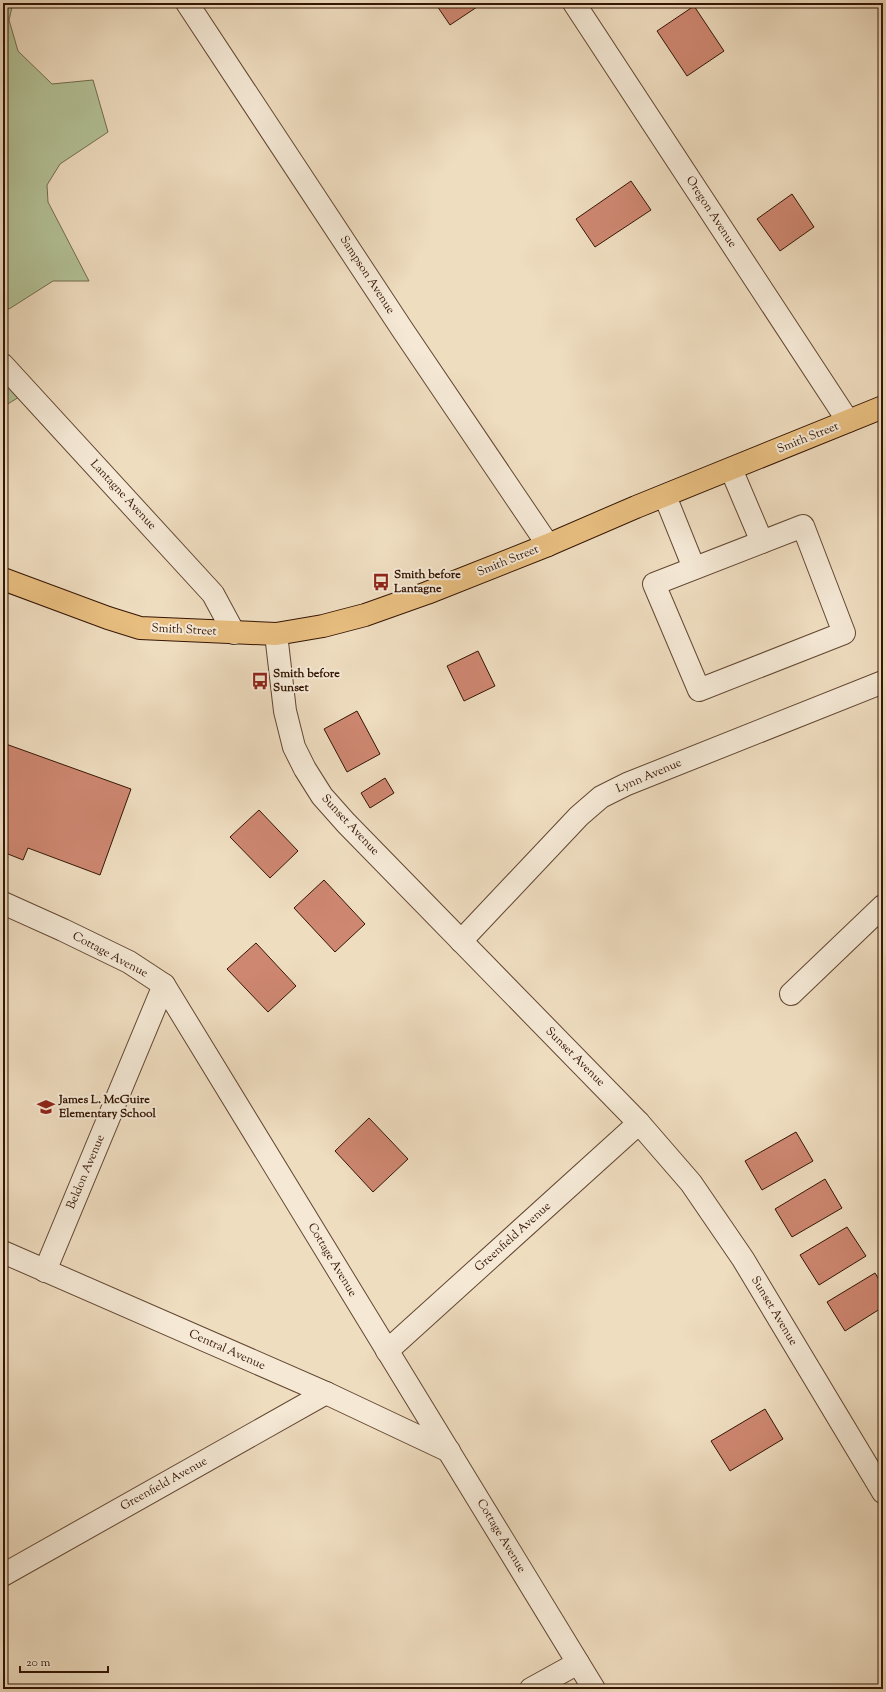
<svg xmlns="http://www.w3.org/2000/svg" width="886" height="1692" font-family="'Sorts Mill Goudy',serif">
<rect width="100%" height="100%" fill="#efddc0"/>
<filter id="stains"><feTurbulence type="fractalNoise" baseFrequency=".005" numOctaves="4"/><feColorMatrix values="0 0 0 0 .2 0 0 0 0 .09 0 0 0 0 .02 0 0 0 .5 -.17"/></filter>
<radialGradient id="worn" r=".72"><stop offset=".6" stop-color="#630" stop-opacity="0"/><stop offset="1" stop-color="#630" stop-opacity=".3"/></radialGradient>
<g fill="#b3c297" stroke="#746c4d">
<polygon points="3,3 13,3 9,20 18,51 52,84 93,80 108,132 60,164 47,185 48,202 89,281 53,281 9,309 3,305"/>
<polygon points="3,380 27,392 3,407"/>
</g>
<g fill="#ce8771" stroke="#341503">
<polygon points="435,3 483,3 450,25"/>
<polygon points="694,6 724,51 687,76 657,31"/>
<polygon points="631,181 651,210 595,247 576,219"/>
<polygon points="792,194 814,227 780,251 757,219"/>
<polygon points="478,651 495,686 464,701 447,666"/>
<polygon points="357,711 380,754 347,772 324,729"/>
<polygon points="3,743 131,789 100,875 28,848 23,860 3,852"/>
<polygon points="385,778 394,793 370,808 361,793"/>
<polygon points="259,810 298,851 270,878 230,837"/>
<polygon points="324,880 365,924 335,952 294,908"/>
<polygon points="256,943 296,986 268,1012 227,969"/>
<polygon points="369,1118 408,1159 373,1192 335,1151"/>
<polygon points="796,1132 813,1161 762,1190 745,1161"/>
<polygon points="825,1179 842,1208 792,1237 775,1209"/>
<polygon points="847,1227 866,1256 819,1285 800,1255"/>
<polygon points="875,1273 883,1286 883,1307 845,1331 827,1302"/>
<polygon points="765,1409 783,1439 730,1471 711,1441"/>
</g>
<g fill="none" stroke-linecap="round" stroke-linejoin="round">
<g stroke="#634732" stroke-width="24">
<g id="minor">
<polyline points="187,3 402,329 548,545"/>
<polyline points="574,3 848,421"/>
<polyline points="3,365 213,594 234,633"/>
<polyline points="731,469 762,542"/>
<polyline points="665,496 694,568"/>
<polygon points="803,526 844,633 699,690 654,584"/>
<polyline points="276,634 285,711 294,747 305,769 322,796 346,823 639,1123 691,1183 743,1259 883,1492"/>
<polyline points="3,903 63,930 129,962 164,985 594,1689"/>
<polyline points="461,941 579,816 601,797 627,784 883,682"/>
<polyline points="791,994 883,906"/>
<polyline points="3,1252 326,1393 449,1451"/>
<polyline points="45,1271 164,985"/>
<polyline points="387,1351 639,1123"/>
<polyline points="3,1575 326,1393"/>
<polyline points="531,1689 578,1663"/>
</g>
</g>
<g stroke="#341503" stroke-width="24">
<polyline id="major" points="3,579 108,618 140,628 276,634 323,626 365,615 427,593 548,545 636,507 883,407"/>
</g>
<use href="#minor" stroke="#f5e9d6" stroke-width="22"/>
<use href="#major" stroke="#e8be80" stroke-width="22"/>
</g>
<defs>
<g id="bus-bare" transform="scale(1.38)"><path d="M-5-6H5V4H4V6H2V4H-2V6H-4V4H-5ZM-3.5-4V0h7V-4ZM-3.5 1.2v1.5H-2V1.2ZM2 1.2v1.5H3.5V1.2Z" fill="#8f2418" stroke="#f5e9d6" stroke-width="2.5" paint-order="stroke"/></g>
<g id="school-bare" transform="scale(1.38)"><path d="M0-5L7-2L0 1L-7-2ZM-4 1L0 2.5L4 1V4Q0 6-4 4Z" fill="#8f2418" stroke="#f5e9d6" stroke-width="2.5" paint-order="stroke"/></g>
</defs>
<g fill-rule="evenodd">
<use href="#bus-bare" x="381" y="582"/>
<use href="#bus-bare" x="260" y="681"/>
<use href="#school-bare" x="46" y="1107"/>
</g>
<g text-anchor="middle" dominant-baseline="central" stroke-width="4" stroke-linejoin="round" paint-order="stroke">
<g font-size="12" fill="#341503" stroke="#f5e9d6">
<text transform="translate(711 212) rotate(57)">Oregon Avenue</text>
<text transform="translate(367 275) rotate(57)">Sampson Avenue</text>
<text transform="translate(808 438) rotate(-22)">Smith Street</text>
<text transform="translate(123 495) rotate(47)">Lantagne Avenue</text>
<text transform="translate(508 561) rotate(-22)">Smith Street</text>
<text transform="translate(184 630) rotate(3)">Smith Street</text>
<text transform="translate(649 776) rotate(-23)">Lynn Avenue</text>
<text transform="translate(350 825) rotate(47)">Sunset Avenue</text>
<text transform="translate(110 955) rotate(28)">Cottage Avenue</text>
<text transform="translate(575 1057) rotate(45)">Sunset Avenue</text>
<text transform="translate(86 1172) rotate(-67)">Beldon Avenue</text>
<text transform="translate(513 1237) rotate(-42)">Greenfield Avenue</text>
<text transform="translate(332 1260) rotate(59)">Cottage Avenue</text>
<text transform="translate(774 1311) rotate(59)">Sunset Avenue</text>
<text transform="translate(227 1350) rotate(24)">Central Avenue</text>
<text transform="translate(164 1484) rotate(-29)">Greenfield Avenue</text>
<text transform="translate(501 1536) rotate(59)">Cottage Avenue</text>
</g>
<g font-size="12" font-weight="bold" fill="#341503" stroke="#f5e9d6" text-anchor="start">
<text x="394" y="575">Smith before<tspan x="394" dy="14">Lantagne</tspan></text>
<text x="273" y="674">Smith before<tspan x="273" dy="14">Sunset</tspan></text>
<text x="59" y="1100">James L. McGuire<tspan x="59" dy="14">Elementary School</tspan></text>
</g>
</g>
<rect width="886" height="1692" fill="none" stroke="#efddc0" stroke-width="16"/>
<rect x="4" y="4" width="878" height="1684" fill="none" stroke="#341503" stroke-width="2"/>
<rect x="8" y="8" width="870" height="1676" fill="none" stroke="#341503"/>
<path d="M20 1666v6h88v-6" fill="none" stroke="#341503" stroke-width="2"/>
<text x="26" y="1666" font-size="12" fill="#341503" stroke="#f5e9d6" stroke-width="3" paint-order="stroke">20 m</text>
<rect width="100%" height="100%" filter="url(#stains)"/>
<rect width="100%" height="100%" fill="url(#worn)"/>
</svg>
